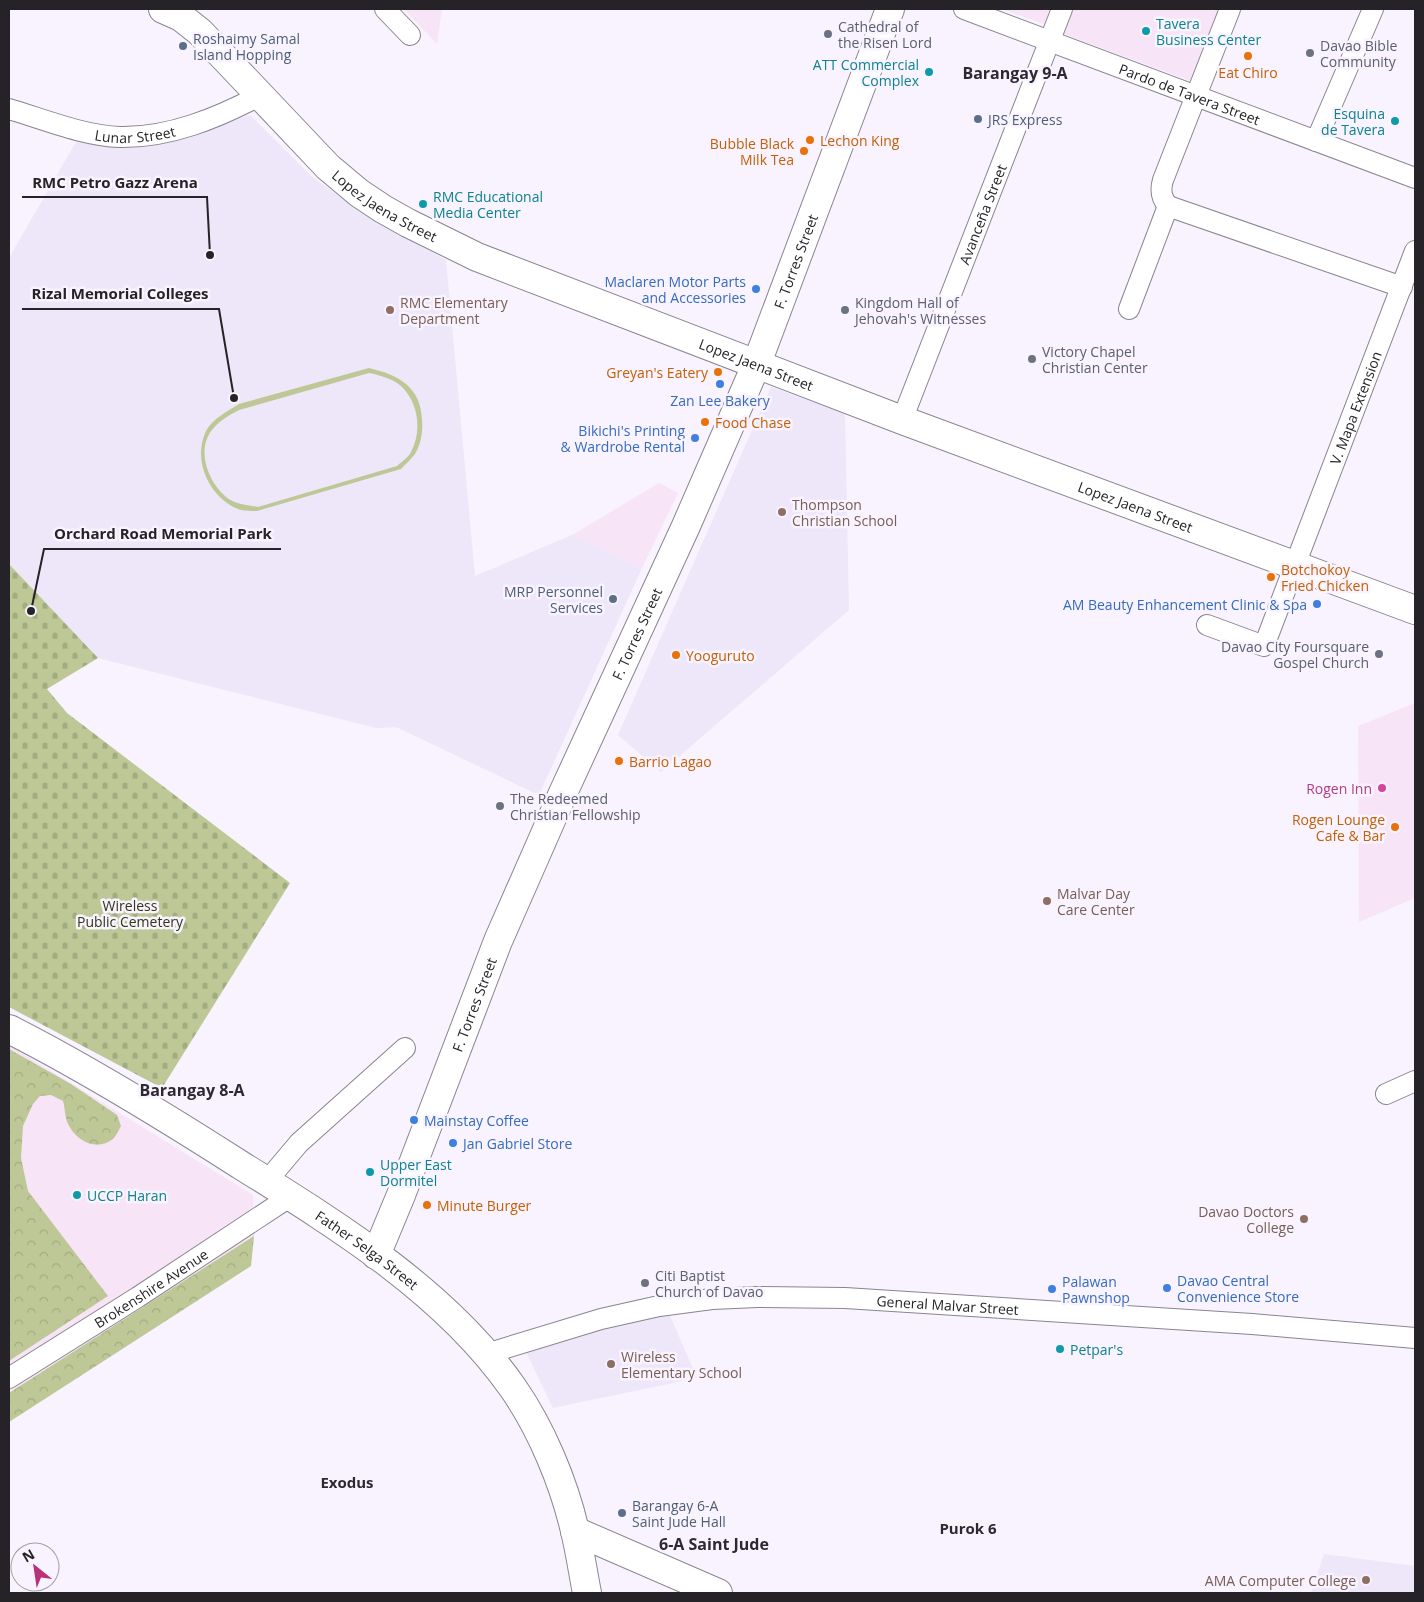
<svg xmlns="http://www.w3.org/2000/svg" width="1424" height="1602" font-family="'Open Sans',sans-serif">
<defs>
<pattern id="forest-crowns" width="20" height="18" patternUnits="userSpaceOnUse" patternTransform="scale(1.25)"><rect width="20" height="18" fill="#bdc896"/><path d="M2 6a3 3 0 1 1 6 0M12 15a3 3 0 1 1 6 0" fill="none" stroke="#a2ac81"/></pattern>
<pattern id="cemetery-stones" width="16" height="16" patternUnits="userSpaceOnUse" patternTransform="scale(1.25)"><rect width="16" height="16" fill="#bdc896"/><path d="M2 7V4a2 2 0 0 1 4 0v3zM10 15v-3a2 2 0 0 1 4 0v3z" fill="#a2ac81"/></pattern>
</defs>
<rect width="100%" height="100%" fill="#f8f3fe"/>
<g fill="#f7e5f7">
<polygon points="404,9 442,9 437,44"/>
<polygon points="1001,9 1050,9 1044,24"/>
<polygon points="1070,9 1221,9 1194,82 1061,33"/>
<polygon points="659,483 678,493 642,568 572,535"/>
<polygon points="1415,703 1415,898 1359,922 1358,726"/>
<polygon points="9,1045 253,1195 254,1236 251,1266 9,1422"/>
</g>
<g fill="#eee6f9">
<polygon points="250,115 311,176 343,199 446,260 475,576 572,535 642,568 539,795 396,727 376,728 98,658 9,564 9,258 77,140 116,146 145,146 180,139"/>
<polygon points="771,387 845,414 849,610 661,772 618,735"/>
<polygon points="668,1311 697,1378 553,1408 525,1350"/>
<polygon points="1324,1554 1415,1566 1415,1593 1311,1593"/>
</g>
<g fill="url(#forest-crowns)">
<path d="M 9,1049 L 71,1084 L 117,1115 L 121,1126 C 119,1130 116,1136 113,1139 C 97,1152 76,1141 68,1124 C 65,1118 65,1108 63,1101 L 51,1095 L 40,1096 L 33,1104 L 23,1126 L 21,1158 L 28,1191 L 108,1296 L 9,1361 Z"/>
<polygon points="254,1236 251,1266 9,1422 9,1393"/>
</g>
<polygon fill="url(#cemetery-stones)" points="9,564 98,658 47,689 67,713 290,883 162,1088 9,1007"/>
<path fill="#bdc896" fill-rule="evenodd" d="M 369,368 C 399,375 421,387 422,420 C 423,432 421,444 415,454 C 411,459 406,464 401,469 L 257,511 C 251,511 243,511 238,509 C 209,497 192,460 206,431 C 212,419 228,411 239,404 ZM 369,373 C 380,375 393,379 401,386 C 419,403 422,431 411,452 C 408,458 401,462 397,466 L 258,507 C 247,505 233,504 225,496 C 208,481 196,450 212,430 C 219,421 229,415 239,410 Z"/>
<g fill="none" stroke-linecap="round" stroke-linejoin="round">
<g stroke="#89848f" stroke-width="22">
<g id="street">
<polyline points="385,9 410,35"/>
<path id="s1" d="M 964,9 L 1415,178"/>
<path id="s2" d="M 9,109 C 43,119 84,136 120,137 C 169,138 217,118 259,96"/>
<polyline points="1316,141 1373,9"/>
<polyline points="1168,206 1402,287"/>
<path d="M 1168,206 C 1161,198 1160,190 1163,180 L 1230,9"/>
<polyline points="1129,309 1168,206"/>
<path id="s3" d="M 902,420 L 1062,9"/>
<path id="s4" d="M 1207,625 L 1264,646 L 1415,251"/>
<polyline points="1386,1094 1415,1081"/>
<polyline points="267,1181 299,1143 405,1048"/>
<path id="s5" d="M 486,1354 L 601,1319 L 659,1306 L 712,1299 L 757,1297 L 845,1298 L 1252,1324 L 1415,1338"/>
<path id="s6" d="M 9,1378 L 138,1297 L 291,1196"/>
</g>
</g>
<g stroke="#89848f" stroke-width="30">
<g id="secondary">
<path id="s7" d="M 163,9 L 181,17 L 200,32 L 328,167 L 359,193 L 383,209 L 408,223 L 477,257 L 902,420 L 1415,610"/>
<path id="s8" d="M 9,1029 C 88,1069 164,1116 239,1164 C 337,1225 446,1292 513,1388 C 541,1428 564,1483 575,1531 C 580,1551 583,1573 587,1593"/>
<path id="s9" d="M 376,1255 L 401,1195 L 498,941 L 563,793 L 686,526 L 757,363 L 890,9"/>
<polyline points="575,1531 718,1593"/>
</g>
</g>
<use href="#street" stroke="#fff" stroke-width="20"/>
<use href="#secondary" stroke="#fff" stroke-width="28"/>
</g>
<g fill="#0f9aa8" stroke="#f8f3fe" stroke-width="2">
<circle cx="1146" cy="31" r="5"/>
<circle cx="929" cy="72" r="5"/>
<circle cx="1395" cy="121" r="5"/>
<circle cx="423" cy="204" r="5"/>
<circle cx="370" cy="1172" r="5"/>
<circle cx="77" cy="1195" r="5"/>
<circle cx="1060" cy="1349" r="5"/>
</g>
<g fill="#6b7280" stroke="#f8f3fe" stroke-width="2">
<circle cx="828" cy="34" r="5"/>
<circle cx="1310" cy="53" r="5"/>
<circle cx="845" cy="310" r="5"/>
<circle cx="1032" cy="359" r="5"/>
<circle cx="1379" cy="654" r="5"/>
<circle cx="500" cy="806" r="5"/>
<circle cx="645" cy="1283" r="5"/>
</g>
<g fill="#5c6f8a" stroke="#f8f3fe" stroke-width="2">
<circle cx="183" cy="46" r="5"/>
<circle cx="978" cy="119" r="5"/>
<circle cx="613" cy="599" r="5"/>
<circle cx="622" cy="1513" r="5"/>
</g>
<g fill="#e8710a" stroke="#f8f3fe" stroke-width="2">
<circle cx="1248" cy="56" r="5"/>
<circle cx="810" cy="140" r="5"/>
<circle cx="804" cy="151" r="5"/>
<circle cx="718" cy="372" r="5"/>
<circle cx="705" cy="422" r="5"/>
<circle cx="1271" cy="577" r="5"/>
<circle cx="676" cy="655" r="5"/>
<circle cx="619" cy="761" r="5"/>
<circle cx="1395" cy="827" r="5"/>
<circle cx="427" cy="1205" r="5"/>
</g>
<g fill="#3f7fe0" stroke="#f8f3fe" stroke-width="2">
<circle cx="756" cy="289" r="5"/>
<circle cx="720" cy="384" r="5"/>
<circle cx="695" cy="438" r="5"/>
<circle cx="1317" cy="604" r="5"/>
<circle cx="414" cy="1120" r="5"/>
<circle cx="453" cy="1143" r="5"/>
<circle cx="1167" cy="1288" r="5"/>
<circle cx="1052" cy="1289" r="5"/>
</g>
<g fill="#8d6e63" stroke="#f8f3fe" stroke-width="2">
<circle cx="390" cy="310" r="5"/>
<circle cx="782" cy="512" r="5"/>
<circle cx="1047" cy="901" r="5"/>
<circle cx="1304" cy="1219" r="5"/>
<circle cx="611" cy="1364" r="5"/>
<circle cx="1366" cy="1580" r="5"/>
</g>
<circle fill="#d1479c" stroke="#f8f3fe" stroke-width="2" cx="1382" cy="788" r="5"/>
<g text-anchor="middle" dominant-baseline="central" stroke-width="5" stroke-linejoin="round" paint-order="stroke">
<g font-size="14" fill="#0d838f" stroke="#f8f3fe" text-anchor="start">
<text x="1156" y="23">Tavera<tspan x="1156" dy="16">Business Center</tspan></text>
<text x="919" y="64" text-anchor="end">ATT Commercial<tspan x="919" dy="16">Complex</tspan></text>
<text x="1385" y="113" text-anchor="end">Esquina<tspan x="1385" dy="16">de Tavera</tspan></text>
<text x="433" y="196">RMC Educational<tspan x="433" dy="16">Media Center</tspan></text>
<text x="380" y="1164">Upper East<tspan x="380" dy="16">Dormitel</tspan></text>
<text x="87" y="1195">UCCP Haran</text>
<text x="1070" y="1349">Petpar's</text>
</g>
<g font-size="14" fill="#5b616d" stroke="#f8f3fe" text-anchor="start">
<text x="838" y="26">Cathedral of<tspan x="838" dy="16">the Risen Lord</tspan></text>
<text x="1320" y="45">Davao Bible<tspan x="1320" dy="16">Community</tspan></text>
<text x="855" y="302">Kingdom Hall of<tspan x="855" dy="16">Jehovah's Witnesses</tspan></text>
<text x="1042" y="351">Victory Chapel<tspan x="1042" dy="16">Christian Center</tspan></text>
<text x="1369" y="646" text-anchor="end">Davao City Foursquare<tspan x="1369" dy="16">Gospel Church</tspan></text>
<text x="510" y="798">The Redeemed<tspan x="510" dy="16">Christian Fellowship</tspan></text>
<text x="655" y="1275">Citi Baptist<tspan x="655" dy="16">Church of Davao</tspan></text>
</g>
<g font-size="14" fill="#4e5e75" stroke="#f8f3fe" text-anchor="start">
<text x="193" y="38">Roshaimy Samal<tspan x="193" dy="16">Island Hopping</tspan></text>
<text x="988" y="119">JRS Express</text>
<text x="603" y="591" text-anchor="end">MRP Personnel<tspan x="603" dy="16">Services</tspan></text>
<text x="632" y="1505">Barangay 6-A<tspan x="632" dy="16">Saint Jude Hall</tspan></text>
</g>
<g font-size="14" fill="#c56008" stroke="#f8f3fe" text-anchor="start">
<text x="1248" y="72" text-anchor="middle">Eat Chiro</text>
<text x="820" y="140">Lechon King</text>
<text x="794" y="143" text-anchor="end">Bubble Black<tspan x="794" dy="16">Milk Tea</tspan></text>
<text x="708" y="372" text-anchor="end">Greyan's Eatery</text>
<text x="715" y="422">Food Chase</text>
<text x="1281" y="569">Botchokoy<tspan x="1281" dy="16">Fried Chicken</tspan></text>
<text x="686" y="655">Yooguruto</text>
<text x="629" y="761">Barrio Lagao</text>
<text x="1385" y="819" text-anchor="end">Rogen Lounge<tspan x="1385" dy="16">Cafe &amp; Bar</tspan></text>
<text x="437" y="1205">Minute Burger</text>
</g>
<g font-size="14" fill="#252328" stroke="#f8f3fe">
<text stroke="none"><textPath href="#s1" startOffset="241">Pardo de Tavera Street</textPath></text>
<text stroke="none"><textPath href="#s2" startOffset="130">Lunar Street</textPath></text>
<text stroke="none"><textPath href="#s7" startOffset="299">Lopez Jaena Street</textPath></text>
<text stroke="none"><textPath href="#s3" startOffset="221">Avanceña Street</textPath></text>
<text stroke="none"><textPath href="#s9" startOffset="1079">F. Torres Street</textPath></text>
<text stroke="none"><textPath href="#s7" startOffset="704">Lopez Jaena Street</textPath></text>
<text stroke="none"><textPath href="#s4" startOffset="316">V. Mapa Extension</textPath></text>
<text stroke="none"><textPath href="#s7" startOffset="1109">Lopez Jaena Street</textPath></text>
<text stroke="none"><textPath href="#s9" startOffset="674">F. Torres Street</textPath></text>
<text stroke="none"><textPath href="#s9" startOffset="269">F. Torres Street</textPath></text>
<text stroke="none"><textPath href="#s8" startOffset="421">Father Selga Street</textPath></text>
<text stroke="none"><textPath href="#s6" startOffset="168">Brokenshire Avenue</textPath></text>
<text stroke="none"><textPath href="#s5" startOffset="469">General Malvar Street</textPath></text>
</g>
<g font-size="14" fill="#366cbe" stroke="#f8f3fe" text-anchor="start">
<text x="746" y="281" text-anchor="end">Maclaren Motor Parts<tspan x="746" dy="16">and Accessories</tspan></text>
<text x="720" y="400" text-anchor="middle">Zan Lee Bakery</text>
<text x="685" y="430" text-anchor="end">Bikichi's Printing<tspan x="685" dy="16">&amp; Wardrobe Rental</tspan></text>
<text x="1307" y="604" text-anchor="end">AM Beauty Enhancement Clinic &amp; Spa</text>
<text x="424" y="1120">Mainstay Coffee</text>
<text x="463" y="1143">Jan Gabriel Store</text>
<text x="1177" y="1280">Davao Central<tspan x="1177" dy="16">Convenience Store</tspan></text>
<text x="1062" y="1281">Palawan<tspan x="1062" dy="16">Pawnshop</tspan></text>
</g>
<g font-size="14" fill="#785e54" stroke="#f8f3fe" text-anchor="start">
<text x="400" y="302">RMC Elementary<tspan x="400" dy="16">Department</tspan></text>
<text x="792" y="504">Thompson<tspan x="792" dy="16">Christian School</tspan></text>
<text x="1057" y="893">Malvar Day<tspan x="1057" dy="16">Care Center</tspan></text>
<text x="1294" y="1211" text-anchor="end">Davao Doctors<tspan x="1294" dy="16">College</tspan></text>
<text x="621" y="1356">Wireless<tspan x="621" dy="16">Elementary School</tspan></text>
<text x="1356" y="1580" text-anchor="end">AMA Computer College</text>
</g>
<g font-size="14" fill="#b23c85" stroke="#f8f3fe" text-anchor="end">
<text x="1372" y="788">Rogen Inn</text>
</g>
<g font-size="14" fill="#303714" stroke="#f8f3fe">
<text x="130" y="905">Wireless<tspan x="130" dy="16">Public Cemetery</tspan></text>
</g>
<g font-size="15" font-weight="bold" fill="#2d2932" stroke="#f8f3fe">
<text x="347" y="1482">Exodus</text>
<text x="968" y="1528">Purok 6</text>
</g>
<g font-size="16" font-weight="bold" fill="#2d2932" stroke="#f8f3fe">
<text x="1015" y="73">Barangay 9-A</text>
<text x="192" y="1090">Barangay 8-A</text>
<text x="714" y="1544">6-A Saint Jude</text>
</g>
</g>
<path fill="none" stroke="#252328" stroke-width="2" d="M210 255L207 197H22M234 398L219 309H22M31 611L44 549H281"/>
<g fill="#252328" stroke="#f8f3fe" stroke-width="2">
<circle cx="210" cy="255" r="5"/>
<circle cx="234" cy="398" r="5"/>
<circle cx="31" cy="611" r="5"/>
</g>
<g font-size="15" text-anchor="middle" font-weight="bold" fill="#252328" stroke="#f8f3fe" stroke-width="5" stroke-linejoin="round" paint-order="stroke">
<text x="115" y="188">RMC Petro Gazz Arena</text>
<text x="120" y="299">Rizal Memorial Colleges</text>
<text x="163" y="539">Orchard Road Memorial Park</text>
</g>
<rect width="1424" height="1602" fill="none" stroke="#252328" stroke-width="20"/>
<g transform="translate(35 1567) rotate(330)"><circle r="24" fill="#f8f3fe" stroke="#a4a0a8"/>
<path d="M0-4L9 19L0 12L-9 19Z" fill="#b73277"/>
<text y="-8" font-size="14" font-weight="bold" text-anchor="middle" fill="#252328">N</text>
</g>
</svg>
